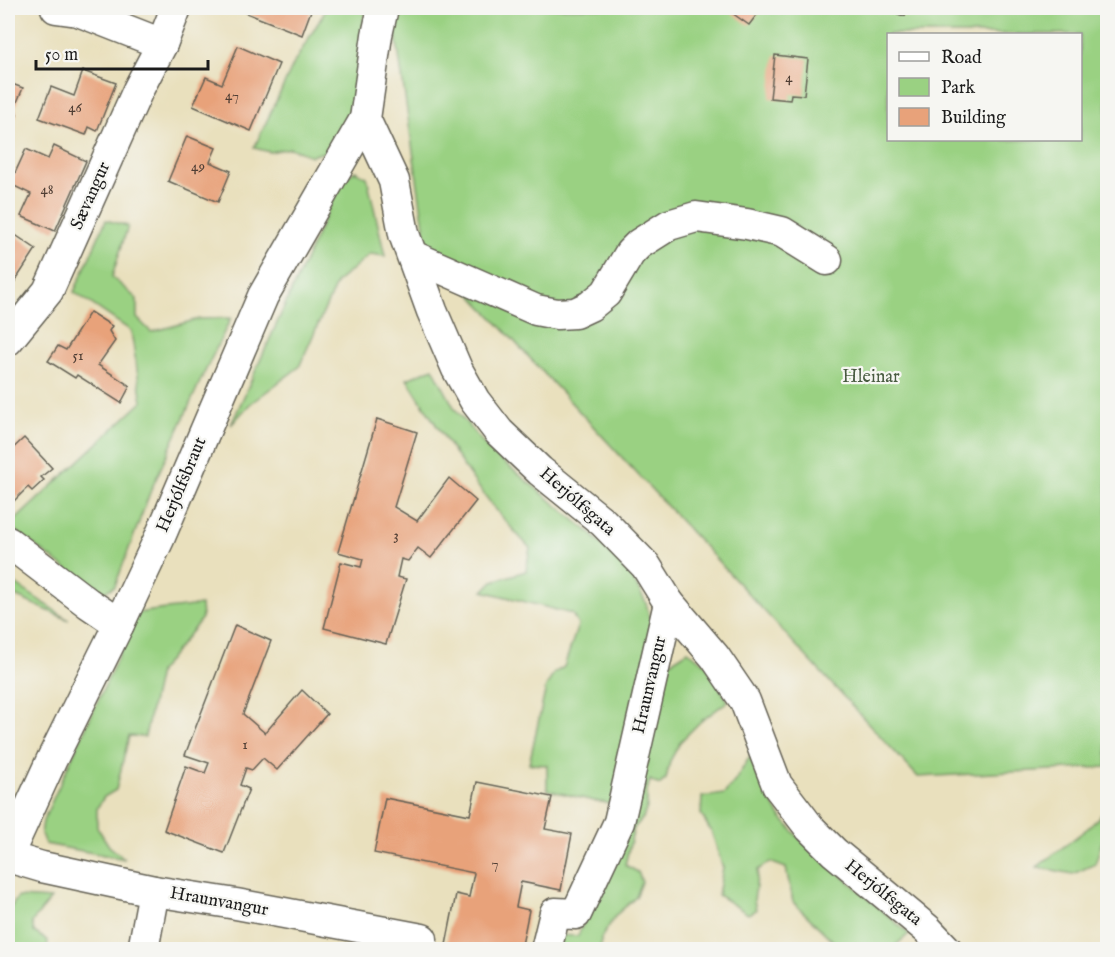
<svg xmlns="http://www.w3.org/2000/svg" width="1115" height="957" font-family="'IM FELL English',serif">
<rect width="100%" height="100%" fill="#f6f6f2"/>
<filter id="ink" filterUnits="userSpaceOnUse"><feTurbulence type="fractalNoise" baseFrequency=".0167" numOctaves="2"/><feDisplacementMap in="SourceGraphic" scale="12" xChannelSelector="R" yChannelSelector="G"/><feConvolveMatrix kernelMatrix="1 2 1 2 8 2 1 2 1" color-interpolation-filters="sRGB"/></filter>
<filter id="wash" filterUnits="userSpaceOnUse"><feTurbulence type="fractalNoise" baseFrequency=".008" numOctaves="4" result="noise"/><feDisplacementMap in="SourceGraphic" scale="24" xChannelSelector="R" yChannelSelector="G"/><feGaussianBlur stdDeviation="1.35" result="paint"/><feColorMatrix in="noise" values="0 0 0 0 0 0 0 0 0 0 0 0 0 0 0 0 0 1.4 0 .05"/><feComposite in="paint" operator="in"/></filter>
<g filter="url(#wash)">
<rect width="100%" height="100%" fill="#e9e0bd"/>
<g fill="#9ad182" stroke="#5b764f" stroke-width="1.5" fill-rule="evenodd">
<polygon points="327,8 367,8 364,18 356,89 349,113 328,151 311,156 290,148 270,152 254,148 295,61"/>
<path d="M 392,8 L 1107,8 L 1107,767 L 918,777 L 427,247 ZM 888,34 L 1080,34 L 1080,140 L 888,140 Z"/>
<polygon points="355,171 367,177 385,256 370,254 337,282 299,367 250,404 231,425 341,181"/>
<polygon points="106,220 128,226 112,277 137,299 137,318 151,332 199,319 231,318 199,384 151,490 115,586 103,593 93,589 9,526 142,402 131,331 74,292"/>
<path d="M 433,368 L 455,409 L 489,450 L 588,531 L 628,570 L 646,603 L 652,627 L 614,804 L 594,801 L 547,790 L 547,765 L 529,764 L 546,687 L 554,673 L 564,667 L 578,625 L 572,614 L 483,591 L 493,581 L 526,571 L 530,548 C 480,497 445,439 407,379 Z"/>
<polygon points="8,579 69,620 8,593"/>
<polygon points="201,605 202,618 159,672 145,737 129,736 116,790 104,797 97,808 97,827 109,846 125,859 45,844 41,834 43,821 138,613 158,610"/>
<polygon points="688,651 706,664 728,701 700,722 681,741 670,761 666,779 659,785 650,780 647,791 647,807 643,818 634,828 625,865 638,872 642,882 636,897 616,915 601,938 601,949 556,950 557,935 578,936 622,830 669,663"/>
<polygon points="750,756 756,773 779,815 800,839 909,934 896,945 892,949 852,949 836,944 793,902 786,868 770,862 758,870 754,900 756,910 748,914 718,895 723,868 712,833 701,814 702,797 724,794 735,781"/>
<polygon points="1107,809 1107,839 1102,842 1095,864 1073,874 1037,867 1088,828"/>
<polygon points="18,897 51,899 32,922 34,932 48,941 47,949 8,949 8,911"/>
</g>
<g id="blocks">
<g fill="#e8a27a">
<polygon points="237,8 312,8 302,35 236,9"/>
<polygon points="725,8 762,8 749,25"/>
<polygon points="883,8 907,8 905,16 882,10"/>
<polygon points="238,46 279,64 251,131 193,106 206,77 222,84"/>
<polygon points="775,55 808,59 804,95 791,94 790,100 770,98"/>
<polygon points="83,71 116,83 97,131 89,127 86,135 39,118 51,87 74,96"/>
<polygon points="8,80 9,83 23,88 15,107 17,115 13,120 8,119"/>
<polygon points="187,136 216,148 210,162 231,171 218,202 168,181"/>
<polygon points="54,146 86,161 55,231 21,216 31,194 10,184 26,149 48,159"/>
<polygon points="8,230 36,249 8,292"/>
<polygon points="90,312 112,326 109,331 115,341 98,365 130,386 121,403 77,375 75,378 48,361 58,346 66,350"/>
<polygon points="377,419 417,432 394,507 417,521 449,478 476,501 431,558 418,548 408,561 401,559 397,577 406,579 386,644 324,628 341,562 361,567 363,559 338,552"/>
<polygon points="24,438 52,468 41,477 44,480 32,491 28,487 13,502 8,496 8,453"/>
<polygon points="235,625 271,641 243,714 265,733 302,690 327,714 277,770 263,758 252,770 246,768 240,785 249,789 224,853 164,830 186,766 205,773 209,763 185,755"/>
<polygon points="477,782 552,797 545,829 572,834 561,890 521,882 516,907 529,910 521,950 445,950 456,894 469,897 474,873 374,853 385,798 470,815"/>
</g>
</g>
</g>
<g filter="url(#ink)">
<use href="#blocks" fill-opacity="0" stroke="#646154" stroke-width="1.5"/>
<g fill="none" stroke-linecap="round" stroke-linejoin="round">
<g stroke="#646154" stroke-width="33">
<g id="minor">
<polyline points="56,8 78,11 162,44"/>
<polyline points="383,8 377,35 365,119 394,181 404,234 432,311 457,369 475,401 499,432 540,471 603,522 646,566 669,603 715,657 745,701 777,785 810,828 834,852 927,929 947,950"/>
<polyline points="413,256 536,310 557,314 575,313 590,306 606,293 630,253 639,244 669,225 696,217 747,224 782,232 827,260"/>
<polyline points="8,340 48,291 138,90 162,44 176,8"/>
<polyline points="8,542 88,603 119,624"/>
<polyline points="8,855 52,759 119,624 159,539 263,296 365,119"/>
<polyline points="8,857 42,867 154,891 236,904 422,939 420,950"/>
<polyline points="143,950 154,891"/>
<polyline points="546,950 555,913 576,914 619,822 669,603"/>
</g>
</g>
<use href="#minor" stroke="#fff" stroke-width="30"/>
</g>
</g>
<g text-anchor="middle" dominant-baseline="central" stroke-width="4.5" stroke-linejoin="round" paint-order="stroke">
<g font-size="15" fill="#4f3e34">
<text x="789" y="77">4</text>
<text x="232" y="95">47</text>
<text x="75" y="107">46</text>
<text x="198" y="166">49</text>
<text x="47" y="189">48</text>
<text x="78" y="355">51</text>
<text x="396" y="535">3</text>
<text x="245" y="744">1</text>
<text x="495" y="863">7</text>
</g>
<g font-size="18" fill="#1c1c1c" stroke="#f6f6f2">
<text transform="translate(91 196) rotate(-66)">Sævangur</text>
<text transform="translate(182 485) rotate(-67)">Herjólfsbraut</text>
<text transform="translate(577 502) rotate(41)">Herjólfsgata</text>
<text transform="translate(650 685) rotate(-77)">Hraunvangur</text>
<text transform="translate(883 893) rotate(39)">Herjólfsgata</text>
<text transform="translate(219 902) rotate(10)">Hraunvangur</text>
</g>
<g font-size="18" fill="#485b40" stroke="#f6f6f2">
<text x="871" y="377">Hleinar</text>
</g>
</g>
<rect width="1115" height="957" fill="none" stroke="#f6f6f2" stroke-width="30"/>
<rect x="887" y="33" width="195" height="108" fill="#f6f6f2" stroke="#9f9f9c" stroke-width="1.5"/>
<rect x="899" y="52" width="30" height="9" fill="#ffffff" stroke="#9f9f9c" stroke-width="1.5"/>
<text x="941" y="63" font-size="18" fill="#1c1c1c">Road</text>
<rect x="899" y="78" width="30" height="18" fill="#9ad182" stroke="#9f9f9c" stroke-width="1.5"/>
<text x="941" y="93" font-size="18" fill="#1c1c1c">Park</text>
<rect x="899" y="108" width="30" height="18" fill="#e8a27a" stroke="#9f9f9c" stroke-width="1.5"/>
<text x="941" y="123" font-size="18" fill="#1c1c1c">Building</text>
<path d="M36 60v9h172v-9" fill="none" stroke="#1c1c1c" stroke-width="3"/>
<text x="45" y="60" font-size="18" fill="#1c1c1c" stroke="#f6f6f2" stroke-width="4.5" paint-order="stroke">50 m</text>
</svg>
